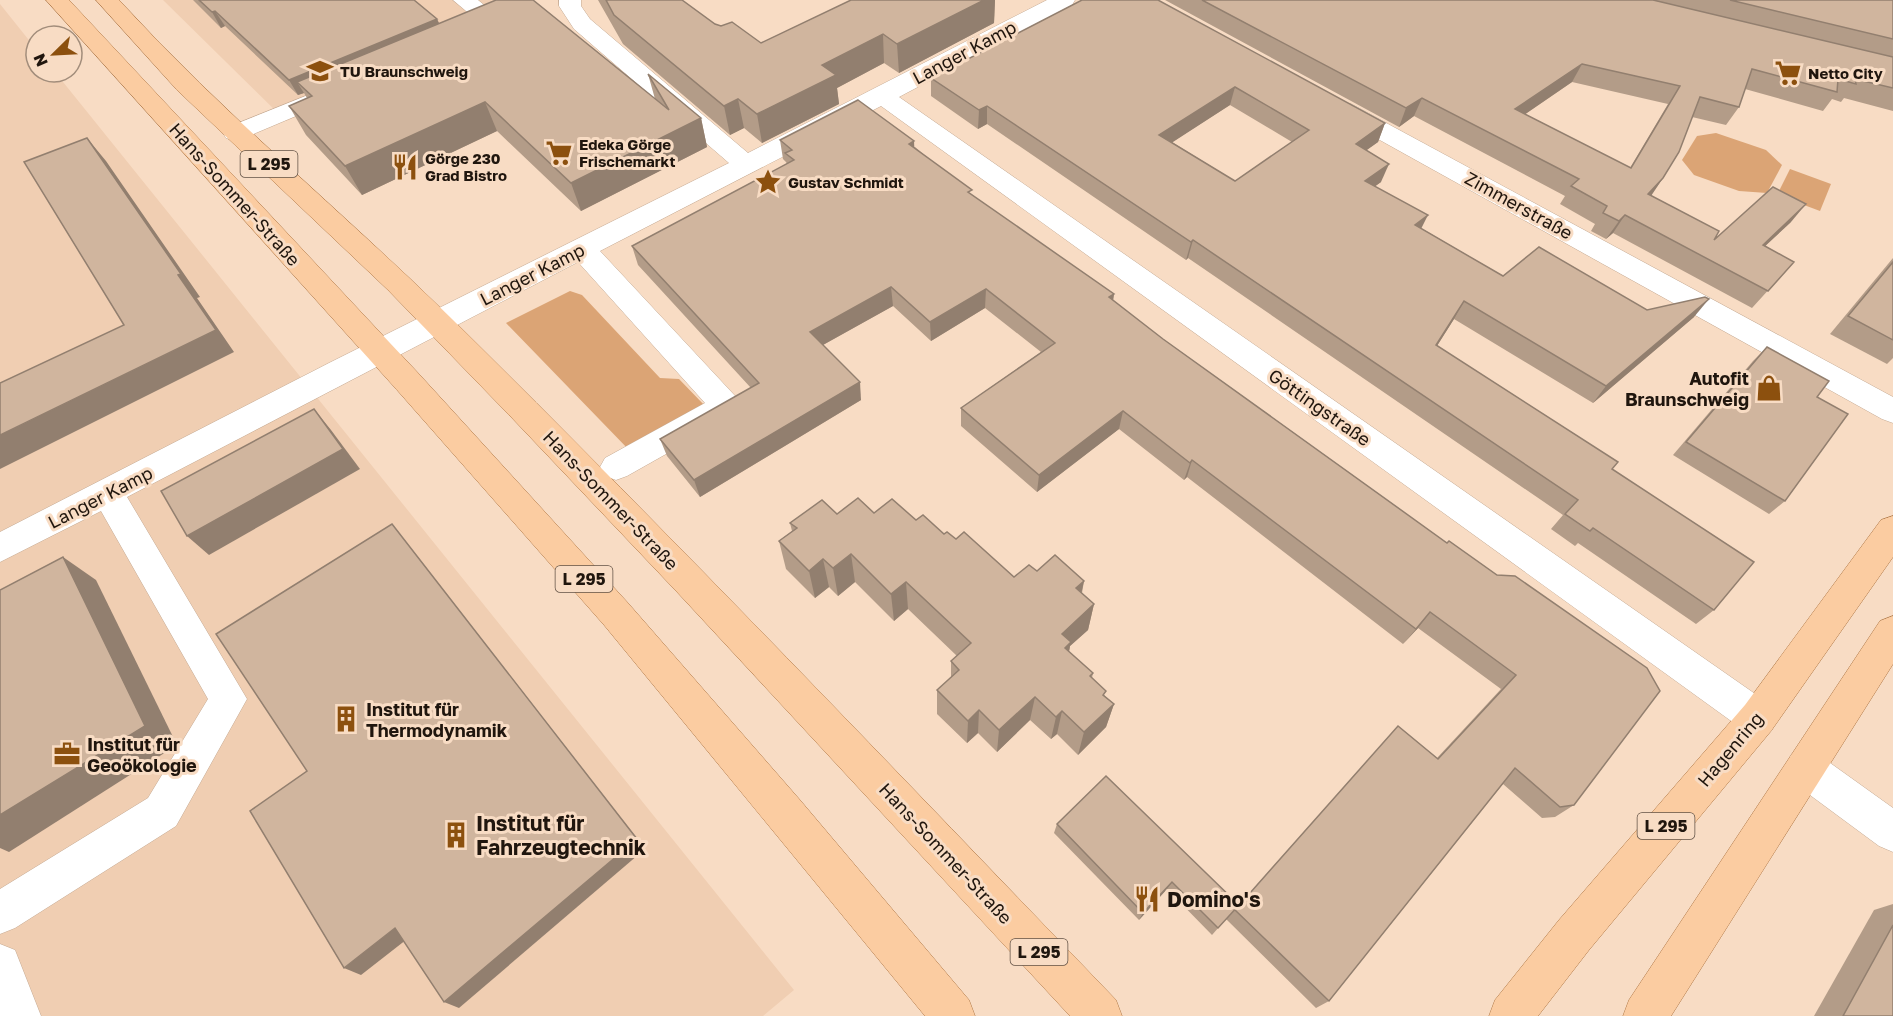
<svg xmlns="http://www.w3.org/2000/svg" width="1893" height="1016" font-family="'Golos Text',sans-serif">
<rect width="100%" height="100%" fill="#f8dcc4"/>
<g fill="#f0ceb2">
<polygon points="163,0 502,0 526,20 286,121"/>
<polygon points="0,4 36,49 36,72 55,72 794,990 763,1016 0,1016"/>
</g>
<g fill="#dba475">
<polygon points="1716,133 1766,150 1782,165 1767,193 1739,191 1694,175 1682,160 1697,136"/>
<polygon points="1790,169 1831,184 1820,211 1777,195"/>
<polygon points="570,291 582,295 660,378 679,379 707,408 630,451 506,323"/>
</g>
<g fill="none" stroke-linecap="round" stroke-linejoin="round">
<g stroke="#c4a992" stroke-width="1">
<g id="minor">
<path d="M 453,0 L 478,0 L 506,23 C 499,34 481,39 469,36 L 466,31 L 469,26 L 479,22 Z"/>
<polygon points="559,0 581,0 581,6 590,19 748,153 1047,0 1075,0 1072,5 899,97 1771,705 1777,718 1771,731 1758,736 1745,731 881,106 600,251 737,398 741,406 737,414 627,476 616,480 605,476 600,467 605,458 705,403 578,262 127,497 247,699 176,826 15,928 0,934 0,889 148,798 208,699 101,511 0,562 0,532 329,363 729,163 574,29 559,6"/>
<polygon points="333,85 341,87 345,92 341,97 244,138 235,141 226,138 223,133 226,128"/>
<polygon points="1342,102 1351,104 1893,397 1893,423 1882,419 1333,114 1330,109 1333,104"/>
<polygon points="1805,749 1819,755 1893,808 1893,852 1879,846 1791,781 1786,768 1791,755"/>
<polygon points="0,944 15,950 41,1016 0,1016"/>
</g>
</g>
<g stroke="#ad7645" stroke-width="1">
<g id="major">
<polygon points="46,0 69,0 419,374 628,603 800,800 969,1000 975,1016 925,1016 604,625 397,390"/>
<path d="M 96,0 L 119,0 C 223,114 342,211 452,319 C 678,542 896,771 1116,1000 L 1122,1016 L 1070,1016 L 677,592 L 512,418 L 388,290 L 177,90 Z"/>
<polygon points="1893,516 1893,557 1771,731 1589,950 1538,1016 1489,1016 1495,1000 1559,920 1745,705 1881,520"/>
<polygon points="1893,616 1893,664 1671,1016 1623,1016 1629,1000 1880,621"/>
</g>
</g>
<use href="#minor" fill="#fff" fill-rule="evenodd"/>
<use href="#major" fill="#fbcca1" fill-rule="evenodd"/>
</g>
<g fill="#b39c88" fill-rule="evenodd">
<polygon points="193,0 414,0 437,19 439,23 655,99 648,74 701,118 707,147 581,211 497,131 362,195 306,135 289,106 307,98 304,93 298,95 225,26 221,28"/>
<polygon points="598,0 682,0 715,24 761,43 851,0 995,0 994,23 899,73 884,63 837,88 839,104 762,143 744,128 730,135 623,44"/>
<path d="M 1082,0 L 1385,123 L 1378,142 L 1366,150 L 1381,182 L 1375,186 L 1421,228 L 1503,276 L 1647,310 L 1694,317 L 1593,403 L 1454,319 L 1437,346 L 1612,469 L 1714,610 L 1696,624 L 1578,543 L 1575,546 L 1551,529 L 1563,515 L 1188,258 L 1186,260 L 987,124 L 978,129 L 931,96 L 931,78 ZM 1230,105 L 1292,142 L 1235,181 L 1172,142 Z"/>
<path d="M 1165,0 L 1893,0 L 1893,111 L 1844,98 L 1841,102 L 1832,99 L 1823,111 L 1745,89 L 1739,107 L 1726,125 L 1692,117 L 1663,178 L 1651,195 L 1714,240 L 1791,222 L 1765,246 L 1794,262 L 1752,308 L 1613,233 L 1606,239 L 1591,231 L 1595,224 L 1560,204 L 1565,196 L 1414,116 L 1399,127 ZM 1572,82 L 1668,104 L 1630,168 L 1525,114 Z"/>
<polygon points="780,140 915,147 971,195 1114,294 1113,301 1163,339 1447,543 1497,575 1574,805 1555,817 1542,818 1503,784 1329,1001 1316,1008 1226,919 1212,935 1167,889 1139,920 1054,833 1057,824 1239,905 1398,726 1437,758 1501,689 1418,628 1403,644 1187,477 1184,480 1119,429 1037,492 961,426 961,408 1041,352 985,308 931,341 893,306 823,345 861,400 700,497 667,456 660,439 751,388 638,265 632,246 787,164 786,162 783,159"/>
<polygon points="1893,258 1893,358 1887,364 1830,334"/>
<polygon points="1767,347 1817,397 1785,501 1769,514 1673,455 1753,361"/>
<polygon points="874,513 916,520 944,534 956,539 1014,577 1037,571 1084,581 1082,593 1094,604 1088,630 1070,646 1069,652 1093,673 1092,678 1105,696 1114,704 1106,727 1078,755 1057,734 1051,739 1030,720 997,752 978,733 967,743 937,714 937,690 951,678 951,661 957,656 908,609 894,621 855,582 838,596 829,587 815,598 786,569 779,541 792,531 790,523 837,514"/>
<polygon points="1893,904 1893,1016 1814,1016 1874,910"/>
</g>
<g fill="#927f6f">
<polygon points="984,0 995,0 994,23 899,73 897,44"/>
<polygon points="215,11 225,26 221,28 212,12"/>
<polygon points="437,19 444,34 297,82 304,93 298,95 289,80"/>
<polygon points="883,34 884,63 837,88 839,104 762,143 757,114 822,65"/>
<polygon points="1582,64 1572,82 1505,128 1515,109"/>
<polygon points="1235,87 1230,105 1156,153 1159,135"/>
<polygon points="1422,98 1414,116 1399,127 1406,108"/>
<polygon points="738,99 744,128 730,135 724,106"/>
<polygon points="485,102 497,131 362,195 345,166"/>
<polygon points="987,106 987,124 978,129 979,110"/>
<polygon points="701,118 707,147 581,211 571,183"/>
<polygon points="1385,123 1378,142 1349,163 1356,144"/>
<polygon points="87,138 106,161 200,297 197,298 234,352 0,469 0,435 216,330 178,275"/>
<polygon points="914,141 915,161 909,144"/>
<polygon points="1389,164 1381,182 1358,199 1365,181"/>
<polygon points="1663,178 1651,196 1648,194"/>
<polygon points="1806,204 1791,222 1747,263 1763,245"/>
<polygon points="1428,215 1419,233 1415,225"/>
<polygon points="1625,215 1613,233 1606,239 1619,221"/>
<polygon points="1193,240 1188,258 1186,260 1191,242"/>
<polygon points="891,287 893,306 812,351 810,332"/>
<polygon points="986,289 985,308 931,341 930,322"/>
<polygon points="1114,294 1111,313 1109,297"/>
<polygon points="1709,299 1694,317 1593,403 1606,386"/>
<polygon points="1464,301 1454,319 1426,363 1436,345"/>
<polygon points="860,382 861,400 700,497 694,480"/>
<polygon points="314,409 331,430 360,469 209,555 187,536"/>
<polygon points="1123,411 1119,429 1037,492 1039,475"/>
<polygon points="1192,460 1187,477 1184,480 1190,463"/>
<polygon points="392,524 645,849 459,1008 444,1002"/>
<polygon points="851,554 855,582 838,596 833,568"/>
<polygon points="63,557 96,580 177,745 9,852 0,848 0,815"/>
<polygon points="823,559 829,587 815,598 809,571"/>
<polygon points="1084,581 1078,608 1076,588"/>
<polygon points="906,582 908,609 894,621 891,594"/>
<polygon points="1094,604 1088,630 1070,646 1066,667 1062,634"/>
<polygon points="1430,612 1418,628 1403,644 1416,629"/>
<polygon points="1035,697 1030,720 997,752 999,730"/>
<polygon points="1114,704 1106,727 1078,755 1084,732"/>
<polygon points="979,710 978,733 967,743 968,721"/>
<polygon points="1062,711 1057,734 1051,739 1056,717"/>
<polygon points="1172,882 1167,889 1139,920 1143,913"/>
<polygon points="395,928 411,936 361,975 344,968"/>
</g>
<g fill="#d0b59e" stroke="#927f6f" stroke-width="1.5" fill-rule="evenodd">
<polygon points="199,0 414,0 437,19 289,80 215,11 212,12"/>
<polygon points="496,0 533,0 669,110 648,74 701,118 571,183 485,102 345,166 289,106 312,96 297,82"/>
<polygon points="606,0 682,0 715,24 721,26 732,22 761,43 851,0 984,0 897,44 883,34 822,65 836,75 757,114 738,99 724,106 614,15"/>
<path d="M 1082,0 L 1158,0 L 1385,123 L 1356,144 L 1389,164 L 1365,181 L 1428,215 L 1415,225 L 1503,276 L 1539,247 L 1647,310 L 1705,297 L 1709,299 L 1606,386 L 1464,301 L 1436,345 L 1618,462 L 1612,469 L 1754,562 L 1714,610 L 1593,528 L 1590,531 L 1565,514 L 1578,500 L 1193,240 L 1191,242 L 987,106 L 979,110 L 931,78 ZM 1235,87 L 1309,130 L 1235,181 L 1159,135 Z"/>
<path d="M 1202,0 L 1653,0 L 1893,57 L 1893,88 L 1855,79 L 1856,84 L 1838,79 L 1837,92 L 1752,69 L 1739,107 L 1700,97 L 1679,152 L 1663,178 L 1648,194 L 1719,231 L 1714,240 L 1773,187 L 1806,204 L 1763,245 L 1794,262 L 1768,291 L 1625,215 L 1619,221 L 1603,213 L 1607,206 L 1571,186 L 1579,179 L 1422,98 L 1406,108 ZM 1582,64 L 1680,86 L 1631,168 L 1515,109 Z"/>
<polygon points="1730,0 1893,0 1893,39"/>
<polygon points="858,100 914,141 909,144 972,190 968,192 1114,294 1109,297 1163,339 1447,543 1449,541 1497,575 1515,576 1647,668 1660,691 1574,805 1560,807 1515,768 1329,1001 1235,910 1398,726 1438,759 1516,675 1430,612 1416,629 1192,460 1190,463 1123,411 1039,475 961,408 1055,343 986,289 930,322 891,287 810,332 860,382 694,480 660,439 759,383 632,246 794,160 785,153 792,150 780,140"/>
<polygon points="87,138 181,274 178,275 216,330 0,435 0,383 124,325 24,162"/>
<polygon points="1893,262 1893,340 1848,316"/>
<polygon points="1767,347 1829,381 1817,397 1848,414 1785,501 1686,442"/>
<polygon points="314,409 343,449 187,536 161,491"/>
<polygon points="858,498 874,513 892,499 916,520 923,515 944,534 947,532 956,539 964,532 1014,577 1029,565 1037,571 1055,555 1084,581 1076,588 1094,604 1062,634 1071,642 1065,648 1093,673 1090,676 1106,691 1103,695 1114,704 1084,732 1062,711 1056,717 1035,697 999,730 979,710 968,721 937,690 959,670 951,661 971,643 906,582 891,594 851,554 833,568 823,559 809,571 779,541 797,528 790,523 822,500 837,514"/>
<polygon points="392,524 637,839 444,1002 395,928 344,968 250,811 307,771 216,634"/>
<polygon points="63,557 145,726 0,815 0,590"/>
<polygon points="1106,776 1239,905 1218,928 1172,882 1143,913 1057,824"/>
<polygon points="1893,925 1893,1016 1843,1016"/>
</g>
<defs>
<g id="university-bare" transform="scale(2.07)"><path d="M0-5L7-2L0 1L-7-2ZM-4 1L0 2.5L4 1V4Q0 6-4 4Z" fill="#8c500e" stroke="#f8dcc4" stroke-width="2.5" paint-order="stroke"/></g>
<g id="supermarket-bare" transform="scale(2.07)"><path d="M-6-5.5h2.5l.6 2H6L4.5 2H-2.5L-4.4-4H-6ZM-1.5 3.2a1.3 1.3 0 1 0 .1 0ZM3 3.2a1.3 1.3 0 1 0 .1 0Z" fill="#8c500e" stroke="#f8dcc4" stroke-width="2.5" paint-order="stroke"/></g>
<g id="restaurant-bare" transform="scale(2.07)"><path d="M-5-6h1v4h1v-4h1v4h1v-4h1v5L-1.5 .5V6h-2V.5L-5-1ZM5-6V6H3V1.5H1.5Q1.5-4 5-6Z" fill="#8c500e" stroke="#f8dcc4" stroke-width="2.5" paint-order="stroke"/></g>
<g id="sight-bare" transform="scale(2.07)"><path d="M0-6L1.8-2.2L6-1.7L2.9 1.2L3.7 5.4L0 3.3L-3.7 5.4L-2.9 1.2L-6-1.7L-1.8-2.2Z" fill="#8c500e" stroke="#f8dcc4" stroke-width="2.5" paint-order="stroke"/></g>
<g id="shop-bare" transform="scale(2.07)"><path d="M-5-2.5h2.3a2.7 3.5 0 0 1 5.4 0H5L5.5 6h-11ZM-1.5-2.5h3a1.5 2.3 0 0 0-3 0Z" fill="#8c500e" stroke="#f8dcc4" stroke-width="2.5" paint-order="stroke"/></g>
<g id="building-bare" transform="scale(2.07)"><path d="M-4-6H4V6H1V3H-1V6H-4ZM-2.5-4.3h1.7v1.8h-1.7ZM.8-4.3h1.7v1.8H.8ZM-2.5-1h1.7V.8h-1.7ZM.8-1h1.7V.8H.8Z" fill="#8c500e" stroke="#f8dcc4" stroke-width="2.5" paint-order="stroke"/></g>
<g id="office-bare" transform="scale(2.07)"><path d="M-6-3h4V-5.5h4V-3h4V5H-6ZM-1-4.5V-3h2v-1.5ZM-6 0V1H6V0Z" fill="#8c500e" stroke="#f8dcc4" stroke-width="2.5" paint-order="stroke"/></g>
</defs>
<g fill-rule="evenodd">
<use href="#university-bare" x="320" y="71"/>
<use href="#supermarket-bare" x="1788" y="73"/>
<use href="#supermarket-bare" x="559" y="153"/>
<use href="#restaurant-bare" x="405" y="167"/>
<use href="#sight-bare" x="768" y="182"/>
<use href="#shop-bare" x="1769" y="388"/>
<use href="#building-bare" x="346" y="719"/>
<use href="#office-bare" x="67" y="754"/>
<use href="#building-bare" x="456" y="835"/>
<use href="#restaurant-bare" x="1147" y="899"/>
</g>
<g text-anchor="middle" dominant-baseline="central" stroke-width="6" stroke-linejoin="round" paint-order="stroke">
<g font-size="15" font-weight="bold" fill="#20160e" stroke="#f8dcc4" text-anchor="start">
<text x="340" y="71">TU Braunschweig</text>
<text x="1808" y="73">Netto City</text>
<text x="579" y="144">Edeka Görge<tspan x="579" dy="17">Frischemarkt</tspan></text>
<text x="425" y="158">Görge 230<tspan x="425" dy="17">Grad Bistro</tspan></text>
<text x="788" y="182">Gustav Schmidt</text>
</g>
<g fill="#f8dcc4" stroke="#615145" stroke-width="1.5">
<rect x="240.5" y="151" width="57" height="26" rx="4.5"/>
<rect x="555.5" y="566" width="57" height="26" rx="4.5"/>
<rect x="1637.5" y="813" width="57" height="26" rx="4.5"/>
<rect x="1010.5" y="939" width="57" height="26" rx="4.5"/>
</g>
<g font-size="16" font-weight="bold" fill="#20160e">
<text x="269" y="164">L 295</text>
<text x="584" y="579">L 295</text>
<text x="1666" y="826">L 295</text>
<text x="1039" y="952">L 295</text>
</g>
<g font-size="18" fill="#20160e" stroke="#f8dcc4">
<text transform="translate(964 52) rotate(-28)">Langer Kamp</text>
<text transform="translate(235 194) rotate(48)">Hans-Sommer-Straße</text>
<text transform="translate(1519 205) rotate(29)">Zimmerstraße</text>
<text transform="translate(532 274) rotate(-27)">Langer Kamp</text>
<text transform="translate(1320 407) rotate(35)">Göttingstraße</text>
<text transform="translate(100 497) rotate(-27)">Langer Kamp</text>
<text transform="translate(611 500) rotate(46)">Hans-Sommer-Straße</text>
<text transform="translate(1730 749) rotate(-50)">Hagenring</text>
<text transform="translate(946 853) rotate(47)">Hans-Sommer-Straße</text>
</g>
<g font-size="18" font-weight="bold" fill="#20160e" stroke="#f8dcc4" text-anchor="start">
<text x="1749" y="378" text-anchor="end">Autofit<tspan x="1749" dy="21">Braunschweig</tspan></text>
<text x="366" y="709">Institut für<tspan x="366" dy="21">Thermodynamik</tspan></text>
<text x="87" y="744">Institut für<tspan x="87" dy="21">Geoökologie</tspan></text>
</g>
<g font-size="21" font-weight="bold" fill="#20160e" stroke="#f8dcc4" text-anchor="start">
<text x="476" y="823">Institut für<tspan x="476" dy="24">Fahrzeugtechnik</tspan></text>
<text x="1167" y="899">Domino's</text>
</g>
</g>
<g transform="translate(54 54) rotate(246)"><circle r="28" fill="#f8dcc4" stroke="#a28d7b" stroke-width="1.5"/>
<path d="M0-4.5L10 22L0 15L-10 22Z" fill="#8c500e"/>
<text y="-9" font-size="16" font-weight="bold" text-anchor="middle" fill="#20160e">N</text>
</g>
</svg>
